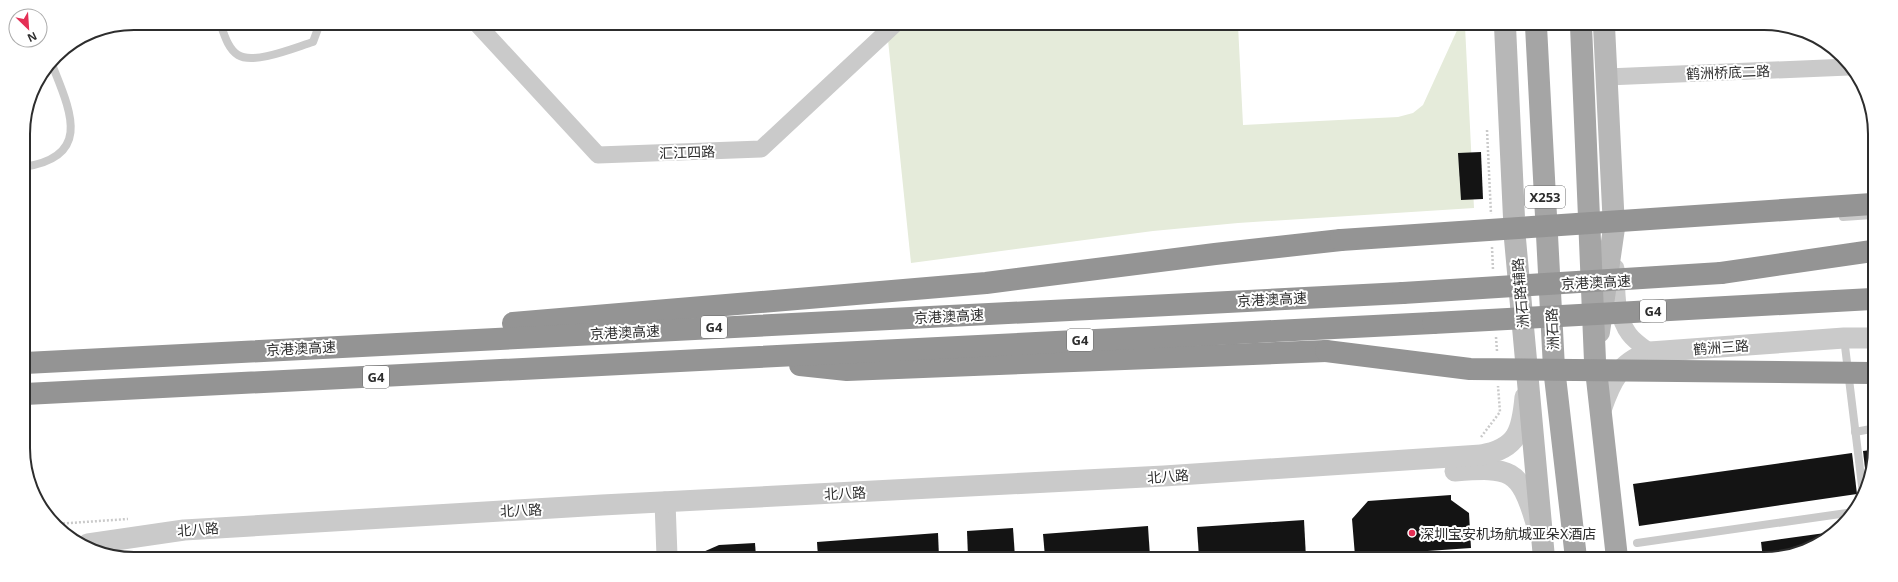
<svg xmlns="http://www.w3.org/2000/svg" width="1898" height="582" font-family="'Noto Sans','Noto Sans SC',sans-serif">
<rect width="100%" height="100%" fill="#fff"/>
<polygon fill="#e5ebda" points="904,25 1238,25 1243,125 1398,117 1413,113 1423,105 1459,26 1465,26 1474,208 1238,223 1153,231 911,263 888,40"/>
<g fill="#141414">
<polygon points="1481,152 1483,199 1461,200 1458,153"/>
<polygon points="1871,450 1871,476 1867,485 1863,451"/>
<polygon points="1852,453 1857,494 1639,526 1633,484"/>
<polygon points="1451,495 1451,500 1469,513 1471,548 1355,556 1352,519 1368,501"/>
<polygon points="1304,520 1306,558 1199,558 1197,527"/>
<polygon points="1148,526 1150,557 1045,557 1043,534"/>
<polygon points="1013,528 1015,557 968,557 967,531"/>
<polygon points="938,533 939,557 818,557 817,542"/>
<polygon points="1825,533 1826,538 1771,559 1763,559 1761,542"/>
<polygon points="755,543 756,557 694,556 719,545"/>
</g>
<g fill="none" stroke-linecap="round" stroke-linejoin="round">
<g stroke="#cacaca" stroke-width="2.5" stroke-dasharray="2 2" stroke-linecap="butt">
<polyline points="1487,130 1491,214"/>
<polyline points="1492,247 1493,270"/>
<polyline points="1496,337 1497,351"/>
<polyline points="1481,437 1500,412 1498,386"/>
<polyline points="55,524 128,519"/>
</g>
<g stroke="#cacaca" stroke-width="8">
<path d="M 220,23 C 224,34 228,49 238,55 C 254,65 296,47 313,42 L 320,23"/>
<path d="M 23,167 C 95,157 69,108 51,62"/>
<polyline points="1843,217 1872,215"/>
<polyline points="1844,338 1863,494"/>
<polyline points="1855,432 1871,429"/>
<polyline points="1637,543 1854,512"/>
</g>
<g stroke="#cacaca" stroke-width="17">
<polyline points="477,24 598,155 761,149 894,25"/>
<polyline points="1607,77 1849,67"/>
<path d="M 1616,268 C 1617,291 1615,315 1629,334 C 1634,341 1643,347 1650,352"/>
</g>
<g stroke="#cacaca" stroke-width="21">
<path d="M 1601,410 C 1611,381 1619,363 1650,352 L 1844,338 L 1872,338"/>
<path d="M 1455,471 C 1510,467 1520,468 1536,523"/>
<polyline points="665,502 667,556"/>
<path d="M 88,544 L 184,530 L 602,505 L 1164,476 L 1481,455 C 1518,449 1522,430 1525,397"/>
</g>
<g stroke="#b7b7b7" stroke-width="22">
<polyline points="1505,26 1515,239 1544,558"/>
<polyline points="1599,332 1614,228 1604,26"/>
</g>
<g stroke="#a5a5a5" stroke-width="22">
<polyline points="1536,26 1554,368 1576,558"/>
<polyline points="1581,26 1595,361 1617,558"/>
</g>
<g stroke="#949494" stroke-width="22">
<polyline points="1721,273 1872,251"/>
<polyline points="513,323 986,283 1215,254 1341,240"/>
<polyline points="25,363 1403,293"/>
<polyline points="800,365 847,370 1326,351"/>
<polyline points="25,394 1433,323"/>
</g>
<g stroke="#949494" stroke-width="22">
<polyline points="1341,240 1872,204"/>
<polyline points="1403,293 1721,273"/>
<polyline points="1433,323 1872,299"/>
<polyline points="1326,351 1470,369 1872,373"/>
</g>
</g>
<circle fill="#e42f55" stroke="#fff" stroke-width="1.5" cx="1412" cy="533" r="4"/>
<g text-anchor="middle" dominant-baseline="central" stroke-width="4" stroke-linejoin="round" paint-order="stroke">
<g fill="#fff" stroke="#6c6c6c" stroke-width="1">
<rect x="1525" y="186" width="40" height="22" rx="3"/>
<rect x="1640" y="300" width="26" height="22" rx="3"/>
<rect x="701" y="316" width="26" height="22" rx="3"/>
<rect x="1067" y="329" width="26" height="22" rx="3"/>
<rect x="363" y="366" width="26" height="22" rx="3"/>
</g>
<g font-size="13" font-weight="bold" fill="#2d2d2d">
<text x="1545" y="197">X253</text>
<text x="1653" y="311">G4</text>
<text x="714" y="327">G4</text>
<text x="1080" y="340">G4</text>
<text x="376" y="377">G4</text>
</g>
<g font-size="14" fill="#2d2d2d" stroke="#fff">
<text transform="translate(1728 72) rotate(-2)">鹤洲桥底二路</text>
<text transform="translate(687 152) rotate(-2)">汇江四路</text>
<text transform="translate(1596 282) rotate(-3)">京港澳高速</text>
<text transform="translate(1520 293) rotate(-95)">洲石路辅路</text>
<text transform="translate(1272 299) rotate(-3)">京港澳高速</text>
<text transform="translate(949 316) rotate(-3)">京港澳高速</text>
<text transform="translate(1552 329) rotate(-93)">洲石路</text>
<text transform="translate(625 332) rotate(-3)">京港澳高速</text>
<text transform="translate(1721 347) rotate(-4)">鹤洲三路</text>
<text transform="translate(301 348) rotate(-3)">京港澳高速</text>
<text transform="translate(1168 476) rotate(-4)">北八路</text>
<text transform="translate(845 493) rotate(-3)">北八路</text>
<text transform="translate(521 510) rotate(-3)">北八路</text>
<text transform="translate(198 529) rotate(-4)">北八路</text>
</g>
<g font-size="14" fill="#2d2d2d" stroke="#fff" text-anchor="start">
<text x="1420" y="533">深圳宝安机场航城亚朵X酒店</text>
</g>
</g>
<path d="M0 0H1898V582H0ZM134 30H1764A104 104 0 0 1 1868 134V448A104 104 0 0 1 1764 552H134A104 104 0 0 1 30 448V134A104 104 0 0 1 134 30Z" fill="#fff" fill-rule="evenodd"/>
<path fill="none" stroke="#2d2d2d" stroke-width="2" d="M134 30H1764A104 104 0 0 1 1868 134V448A104 104 0 0 1 1764 552H134A104 104 0 0 1 30 448V134A104 104 0 0 1 134 30Z"/>
<g transform="translate(28 28) rotate(155)"><circle r="19" fill="#ffffff" stroke="#ababab"/>
<path d="M0-3L7 15L0 10L-7 15Z" fill="#e42f55"/>
<text y="-6" font-size="11" font-weight="bold" text-anchor="middle" fill="#2d2d2d">N</text>
</g>
</svg>
